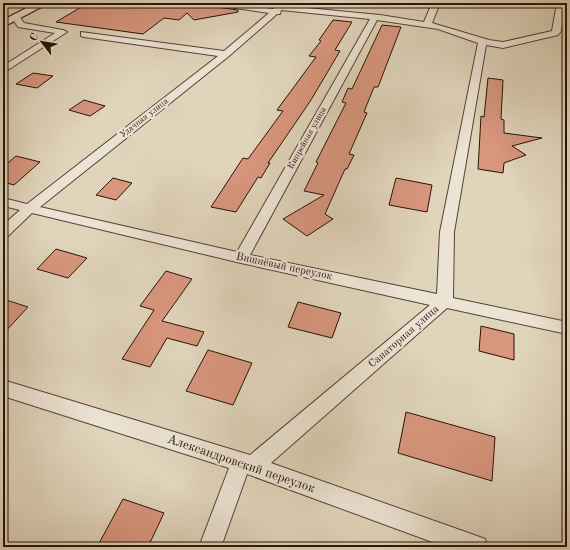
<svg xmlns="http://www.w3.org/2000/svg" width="570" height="550" font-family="'Old Standard TT',serif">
<rect width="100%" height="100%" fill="#e0d4bb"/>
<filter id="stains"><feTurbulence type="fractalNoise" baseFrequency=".005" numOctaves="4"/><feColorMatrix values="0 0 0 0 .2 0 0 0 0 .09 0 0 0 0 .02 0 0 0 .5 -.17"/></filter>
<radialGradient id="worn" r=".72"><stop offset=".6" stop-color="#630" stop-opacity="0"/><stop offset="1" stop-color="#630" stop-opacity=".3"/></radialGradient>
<g fill="#d8967e" stroke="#291209">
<polygon points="88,3 164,3 179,5 177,3 189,3 238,10 238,12 194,20 187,13 179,20 164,18 143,34 56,22"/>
<polygon points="333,20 352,22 335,50 340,51 311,100 268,163 270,163 261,178 258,177 236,212 211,207 243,158 248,159 283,111 277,110 316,57 309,56 321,41 319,40"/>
<polygon points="382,25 401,27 378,87 374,87 364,112 367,113 349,154 354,155 347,169 345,169 325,214 333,219 307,236 283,219 324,195 304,191 318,163 316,162 346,103 342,102 348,88 352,89"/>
<polygon points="33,73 53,76 37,88 16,84"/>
<polygon points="488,78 503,80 501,119 504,120 504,133 542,138 512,146 526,155 504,163 503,173 478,169 481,116 484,117"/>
<polygon points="84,100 105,106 90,116 69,110"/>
<polygon points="16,156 40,162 14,185 3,182 3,167"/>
<polygon points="113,178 132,183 116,200 96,195"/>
<polygon points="396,178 432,185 427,212 389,205"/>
<polygon points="56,249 87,258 68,278 37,269"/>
<polygon points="166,271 192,279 162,321 204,332 197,346 167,338 150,367 122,359 154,310 140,306"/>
<polygon points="3,299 28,307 3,334"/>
<polygon points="298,302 341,313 332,338 288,327"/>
<polygon points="481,326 514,334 514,360 479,351"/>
<polygon points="208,350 252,363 233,405 186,391"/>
<polygon points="406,412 495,437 492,481 398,453"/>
<polygon points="123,499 164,513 148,547 97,547"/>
</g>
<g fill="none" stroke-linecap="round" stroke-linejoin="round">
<g stroke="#574236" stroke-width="2">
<g id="street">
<path d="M 210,3 L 230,3 L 273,9 L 280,3 L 289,3 L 286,6 L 380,15 L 424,22 L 432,3 L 440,3 L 432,23 L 489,40 L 503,42 L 552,31 L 557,3 L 565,3 L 561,31 L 558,35 L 503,48 L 486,45 L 454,232 L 453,298 L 567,322 L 567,334 L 447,308 L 271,463 L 477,536 L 485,539 L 488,547 L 446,547 L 247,474 L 221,547 L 199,547 L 229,468 L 3,396 L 3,380 L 250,455 L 430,305 L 241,263 L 32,213 L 8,236 L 3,238 L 3,225 L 20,210 L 3,206 L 3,198 L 27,204 L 218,56 L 84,37 L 81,36 L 81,32 L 224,51 L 269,13 L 214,5 ZM 281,10 L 370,19 L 237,252 L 40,207 L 229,56 L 277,14 L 280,14 ZM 377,20 L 438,29 L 478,43 L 440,232 L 437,294 L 250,255 Z"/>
<polygon points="13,16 19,16 24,23 63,30 67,32 3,73 3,66 55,33 18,27 12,18"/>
</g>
</g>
<g stroke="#291209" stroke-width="2">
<polygon id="secondary" points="36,3 49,3 3,27 3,20"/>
</g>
<use href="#street" fill="#ebe3d3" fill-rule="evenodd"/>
<use href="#secondary" fill="#ebe3d3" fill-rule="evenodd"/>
</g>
<g text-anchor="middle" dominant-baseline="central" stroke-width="4" stroke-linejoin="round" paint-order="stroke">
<g font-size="9" fill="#291209" stroke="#ebe3d3">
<text transform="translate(144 118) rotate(-38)">Удачная улица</text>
<text transform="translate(307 138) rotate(-61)">Кипрейная улица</text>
</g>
<g font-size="11" fill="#291209" stroke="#ebe3d3">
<text transform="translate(284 267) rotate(12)">Вишнёвый переулок</text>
<text transform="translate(404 337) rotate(-41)">Санаторная улица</text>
</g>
<g font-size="13" fill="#291209" stroke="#ebe3d3">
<text transform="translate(241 464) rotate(19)">Александровский переулок</text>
</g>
</g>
<rect width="570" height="550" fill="none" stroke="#e0d4bb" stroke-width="16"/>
<rect x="4" y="4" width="562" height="542" fill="none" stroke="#291209" stroke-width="2"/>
<rect x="8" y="8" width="554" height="534" fill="none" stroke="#291209"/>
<g transform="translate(42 42) rotate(301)" stroke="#ebe3d3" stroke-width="3" paint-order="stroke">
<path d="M0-3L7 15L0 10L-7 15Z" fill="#291209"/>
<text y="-6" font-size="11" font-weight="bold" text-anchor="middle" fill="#291209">С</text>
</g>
<rect width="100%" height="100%" filter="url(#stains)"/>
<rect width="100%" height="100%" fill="url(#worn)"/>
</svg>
